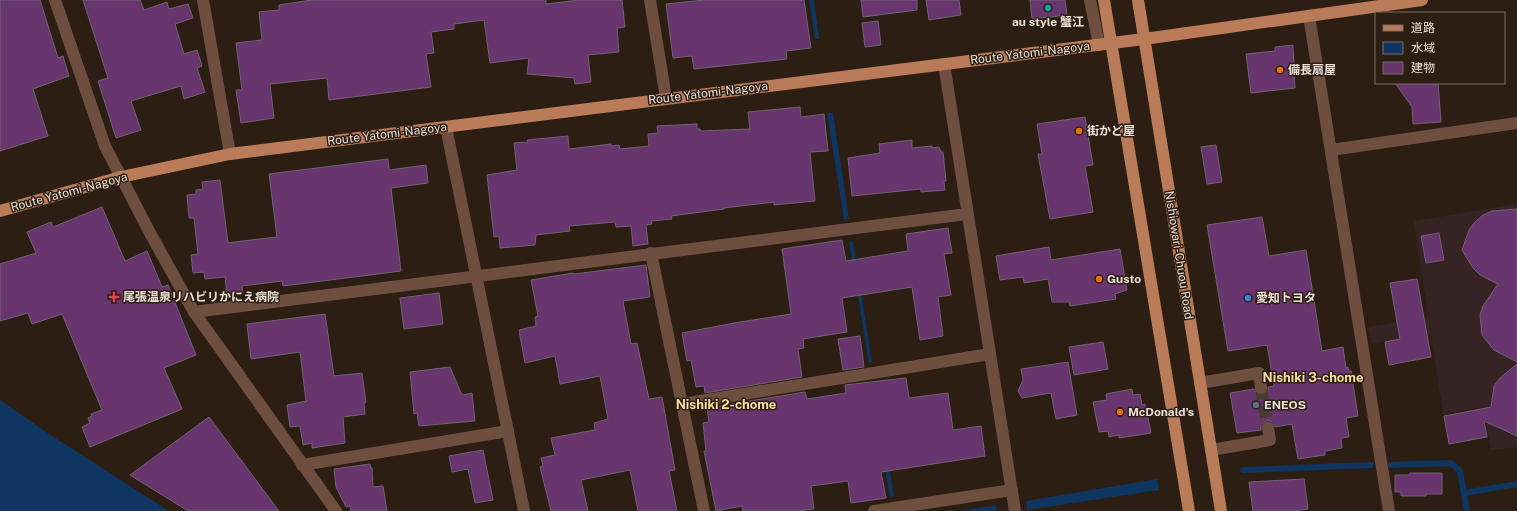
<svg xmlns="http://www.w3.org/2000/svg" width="1517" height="511" font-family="'Public Sans','Noto Sans JP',sans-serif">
<rect width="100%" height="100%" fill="#2c1e12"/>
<polygon fill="#362324" points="1517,204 1517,447 1491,450 1483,407 1443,414 1431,334 1371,344 1368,327 1428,317 1414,221"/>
<g fill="#0f3660">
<polygon points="809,0 814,0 819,39 815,39"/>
<polygon points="827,113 833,113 849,219 844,220"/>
<polygon points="853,241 872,363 869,364 849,242"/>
<polygon points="875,382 894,496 890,497 870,383"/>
<polygon points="0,400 49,434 169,511 0,511"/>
<polygon points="1157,479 1159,490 1027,510 1026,501"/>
<polygon points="996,505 997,511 960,511"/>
</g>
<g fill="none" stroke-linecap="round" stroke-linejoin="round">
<g stroke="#0f3660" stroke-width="6">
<polyline points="1391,465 1451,463 1460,471 1467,511"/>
<polyline points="1243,470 1371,465"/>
<polyline points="1464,493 1517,484"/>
</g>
</g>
<g fill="#68356e" stroke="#706272">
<polygon points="0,0 40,0 58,58 63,56 69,76 33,89 48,136 0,151"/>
<polygon points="83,0 140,0 144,10 167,2 169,9 188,4 193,18 175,24 184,54 197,50 202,66 197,68 205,92 184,99 181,86 131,101 141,130 116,138 98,81 108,78"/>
<polygon points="311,0 546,0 546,4 579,0 622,0 625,27 617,28 619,52 588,55 591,82 575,84 574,78 527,74 529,58 490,63 484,20 454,24 454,29 431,32 434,53 426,54 431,87 329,100 327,78 270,84 274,118 241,123 236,90 242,90 236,43 262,40 259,12 279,10 279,5"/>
<polygon points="704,0 804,0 811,48 786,51 787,59 694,69 692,56 673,58 666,4"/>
<polygon points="861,0 917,0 917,10 863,17"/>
<polygon points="926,0 959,0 961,15 929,20"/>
<polygon points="1030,0 1065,0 1067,15 1032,19"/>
<polygon points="878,21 881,45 865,47 862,23"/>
<polygon points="1293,45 1295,88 1251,93 1246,54 1275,51 1275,47"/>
<polygon points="1395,83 1438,83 1441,122 1413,124 1412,107"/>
<polygon points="800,107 801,117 824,114 828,151 810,152 815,201 774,205 774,202 724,208 724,209 671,216 672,219 651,221 652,224 646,225 648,244 633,246 631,226 616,227 615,222 569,226 570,231 536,235 535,245 500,248 499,236 494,237 487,175 517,170 514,143 528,142 527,140 568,136 569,149 611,144 611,146 619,145 620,149 649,146 648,134 658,133 657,126 697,124 697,129 700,129 700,131 750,129 748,112"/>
<polygon points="1085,117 1093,165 1085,166 1093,212 1050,219 1038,154 1042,154 1037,124"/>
<polygon points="912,140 912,148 932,146 932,148 939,147 941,152 943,152 946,181 944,181 945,190 921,192 921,189 852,196 848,158 880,153 879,144"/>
<polygon points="1216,145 1222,182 1207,184 1201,147"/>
<polygon points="388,159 389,170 426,165 428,183 391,188 401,271 283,286 282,281 242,286 243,294 227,296 225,277 205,279 204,272 193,273 191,255 198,254 194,218 189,218 187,195 196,194 196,190 203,189 202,182 220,180 228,243 234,242 277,237 269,174"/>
<polygon points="102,207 125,261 147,251 162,287 168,285 196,355 164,368 182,409 90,447 82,427 90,423 88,418 92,416 91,414 102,410 62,314 32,324 28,313 0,321 0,264 36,253 27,232 51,222 53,227"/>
<polygon points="1517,209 1517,362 1494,350 1482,335 1480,315 1483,306 1498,284 1480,275 1473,268 1462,250 1469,230 1475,222 1483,215 1492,211"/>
<polygon points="1262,217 1269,256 1306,250 1322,351 1343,347 1346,368 1348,367 1349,371 1351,371 1358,416 1346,418 1349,437 1341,438 1342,448 1325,451 1325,455 1298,459 1292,424 1275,427 1271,421 1266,421 1261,425 1261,430 1237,433 1230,393 1254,389 1258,395 1262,395 1268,391 1268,387 1274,386 1267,345 1228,351 1207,225"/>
<polygon points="948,228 952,253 944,254 951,295 938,297 943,336 920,340 912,287 842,298 847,332 803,339 804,348 798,349 802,377 705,393 704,386 696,387 691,360 687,361 682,333 734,323 791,314 782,249 842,240 846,261 908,251 906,234"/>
<polygon points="1439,233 1444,260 1426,263 1421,236"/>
<polygon points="1049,247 1051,260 1120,249 1127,290 1115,294 1116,299 1070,306 1069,302 1052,302 1048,279 1024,283 1023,277 1000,280 996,256"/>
<polygon points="646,265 650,297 623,301 631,344 637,343 649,399 662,397 675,470 669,471 677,511 638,511 630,470 581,480 588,511 551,511 540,467 543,466 541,458 555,455 551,438 595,430 594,423 608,419 600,376 560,384 555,356 525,363 519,330 536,326 535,317 538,316 531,280 573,273 574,274"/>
<polygon points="1417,279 1431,357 1389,365 1385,342 1400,339 1390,283"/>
<polygon points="439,293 443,324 404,329 400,298"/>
<polygon points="325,314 334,376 362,373 366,402 364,403 365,414 343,417 345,443 312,448 312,443 303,445 300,426 290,427 287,405 306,401 300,352 251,359 247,324"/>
<polygon points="860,336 864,367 843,370 838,339"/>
<polygon points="1103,342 1108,369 1074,375 1069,347"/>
<polygon points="1068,362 1077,415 1056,419 1051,393 1022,398 1018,391 1023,380 1021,369"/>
<polygon points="1517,364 1517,436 1484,421 1487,437 1449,444 1444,416 1491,407 1494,386 1500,378"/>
<polygon points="450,367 462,395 472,393 475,421 419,426 417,413 414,414 410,372"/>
<polygon points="906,378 909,398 948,393 953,430 981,426 985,456 881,472 886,498 851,503 848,481 811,486 814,509 799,511 743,511 742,506 716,511 704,451 706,451 703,423 709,422 707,408 805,392 807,399 846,393 845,385"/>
<polygon points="1132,389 1133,395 1140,394 1142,405 1145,404 1151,433 1119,438 1119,435 1109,437 1108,431 1099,432 1093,402 1107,400 1106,394"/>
<polygon points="209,417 279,511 188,511 130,475"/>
<polygon points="483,450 493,500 475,503 468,469 452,472 449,456"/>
<polygon points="370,464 371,468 372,468 373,487 383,486 387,511 351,511 350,506 346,507 336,487 334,469"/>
<polygon points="1410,473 1442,473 1442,494 1426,494 1426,496 1401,496 1401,492 1395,492 1395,475 1410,475"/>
<polygon points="1304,479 1308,509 1294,511 1253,511 1249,482"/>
</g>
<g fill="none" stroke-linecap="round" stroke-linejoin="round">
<polyline stroke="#493b30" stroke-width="12" stroke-dasharray="12 6" stroke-linecap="butt" points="1261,388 1268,428"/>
<g stroke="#6e4f3f" stroke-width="12">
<polyline points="55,0 105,146 150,233 194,312 336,511"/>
<polyline points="203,0 230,154"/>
<polyline points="650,0 666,98"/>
<polyline points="1090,0 1099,45"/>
<polyline points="1309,16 1389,511"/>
<polyline points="944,64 1015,511"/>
<polyline points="446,127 524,511"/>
<polyline points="1331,150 1517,123"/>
<polyline points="651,253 704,511"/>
<polyline points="194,312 967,214"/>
<polyline points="1200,383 1259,373 1261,388"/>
<polyline points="682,404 990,354"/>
<polyline points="1211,450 1270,440 1268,428"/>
<polyline points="302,465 508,431"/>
<polyline points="874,511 1012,490"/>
</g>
<g stroke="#ba7b59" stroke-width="12">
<polyline points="1104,0 1189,511"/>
<polyline points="1138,0 1221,511"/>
<polyline points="0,211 121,177 230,154 1144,39 1422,0"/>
</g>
</g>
<circle fill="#0f9aa8" stroke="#2c1e12" stroke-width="1.5" cx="1048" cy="8" r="4"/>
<g fill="#e8710a" stroke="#2c1e12" stroke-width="1.5">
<circle cx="1280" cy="70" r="4"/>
<circle cx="1079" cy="131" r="4"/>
<circle cx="1099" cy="279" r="4"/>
<circle cx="1120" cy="412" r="4"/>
</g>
<path fill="#e0444e" stroke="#2c1e12" stroke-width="1.5" d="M112 291h4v4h4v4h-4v4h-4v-4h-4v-4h4z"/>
<circle fill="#3f7fe0" stroke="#2c1e12" stroke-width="1.5" cx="1248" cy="298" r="4"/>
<circle fill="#5c6f8a" stroke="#2c1e12" stroke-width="1.5" cx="1256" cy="405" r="4"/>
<g text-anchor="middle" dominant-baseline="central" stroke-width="3" stroke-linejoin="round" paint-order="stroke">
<g font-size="12" font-weight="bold" fill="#ebe1d9" stroke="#2c1e12" text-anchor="start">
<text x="1048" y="22" text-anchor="middle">au style 蟹江</text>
<text x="1288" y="70">備長扇屋</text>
<text x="1087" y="131">街かど屋</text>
<text x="1107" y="279">Gusto</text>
<text x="123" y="297">尾張温泉リハビリかにえ病院</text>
<text x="1256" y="298">愛知トヨタ</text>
<text x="1264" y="405">ENEOS</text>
<text x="1128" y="412">McDonald's</text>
</g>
<g font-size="12" fill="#ebe1d9" stroke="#2c1e12">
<text transform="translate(1030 53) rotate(-7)">Route Yatomi-Nagoya</text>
<text transform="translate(708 93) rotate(-7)">Route Yatomi-Nagoya</text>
<text transform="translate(387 134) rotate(-7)">Route Yatomi-Nagoya</text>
<text transform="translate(69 192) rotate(-15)">Route Yatomi-Nagoya</text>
<text transform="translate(1179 255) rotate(81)">Nishiowari-Chuou Road</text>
</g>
<g font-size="13" font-weight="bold" fill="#f9dda3" stroke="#2c1e12">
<text x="1313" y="377">Nishiki 3-chome</text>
<text x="726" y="404">Nishiki 2-chome</text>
</g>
</g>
<rect x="1375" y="12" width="130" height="72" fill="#2c1e12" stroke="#786c62"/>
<rect x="1383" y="25" width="20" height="6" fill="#ba7b59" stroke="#786c62"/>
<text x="1411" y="32" font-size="12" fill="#ebe1d9">道路</text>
<rect x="1383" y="42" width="20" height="12" fill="#0f3660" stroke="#786c62"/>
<text x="1411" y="52" font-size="12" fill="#ebe1d9">水域</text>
<rect x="1383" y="62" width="20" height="12" fill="#68356e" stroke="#786c62"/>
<text x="1411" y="72" font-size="12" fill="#ebe1d9">建物</text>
</svg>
